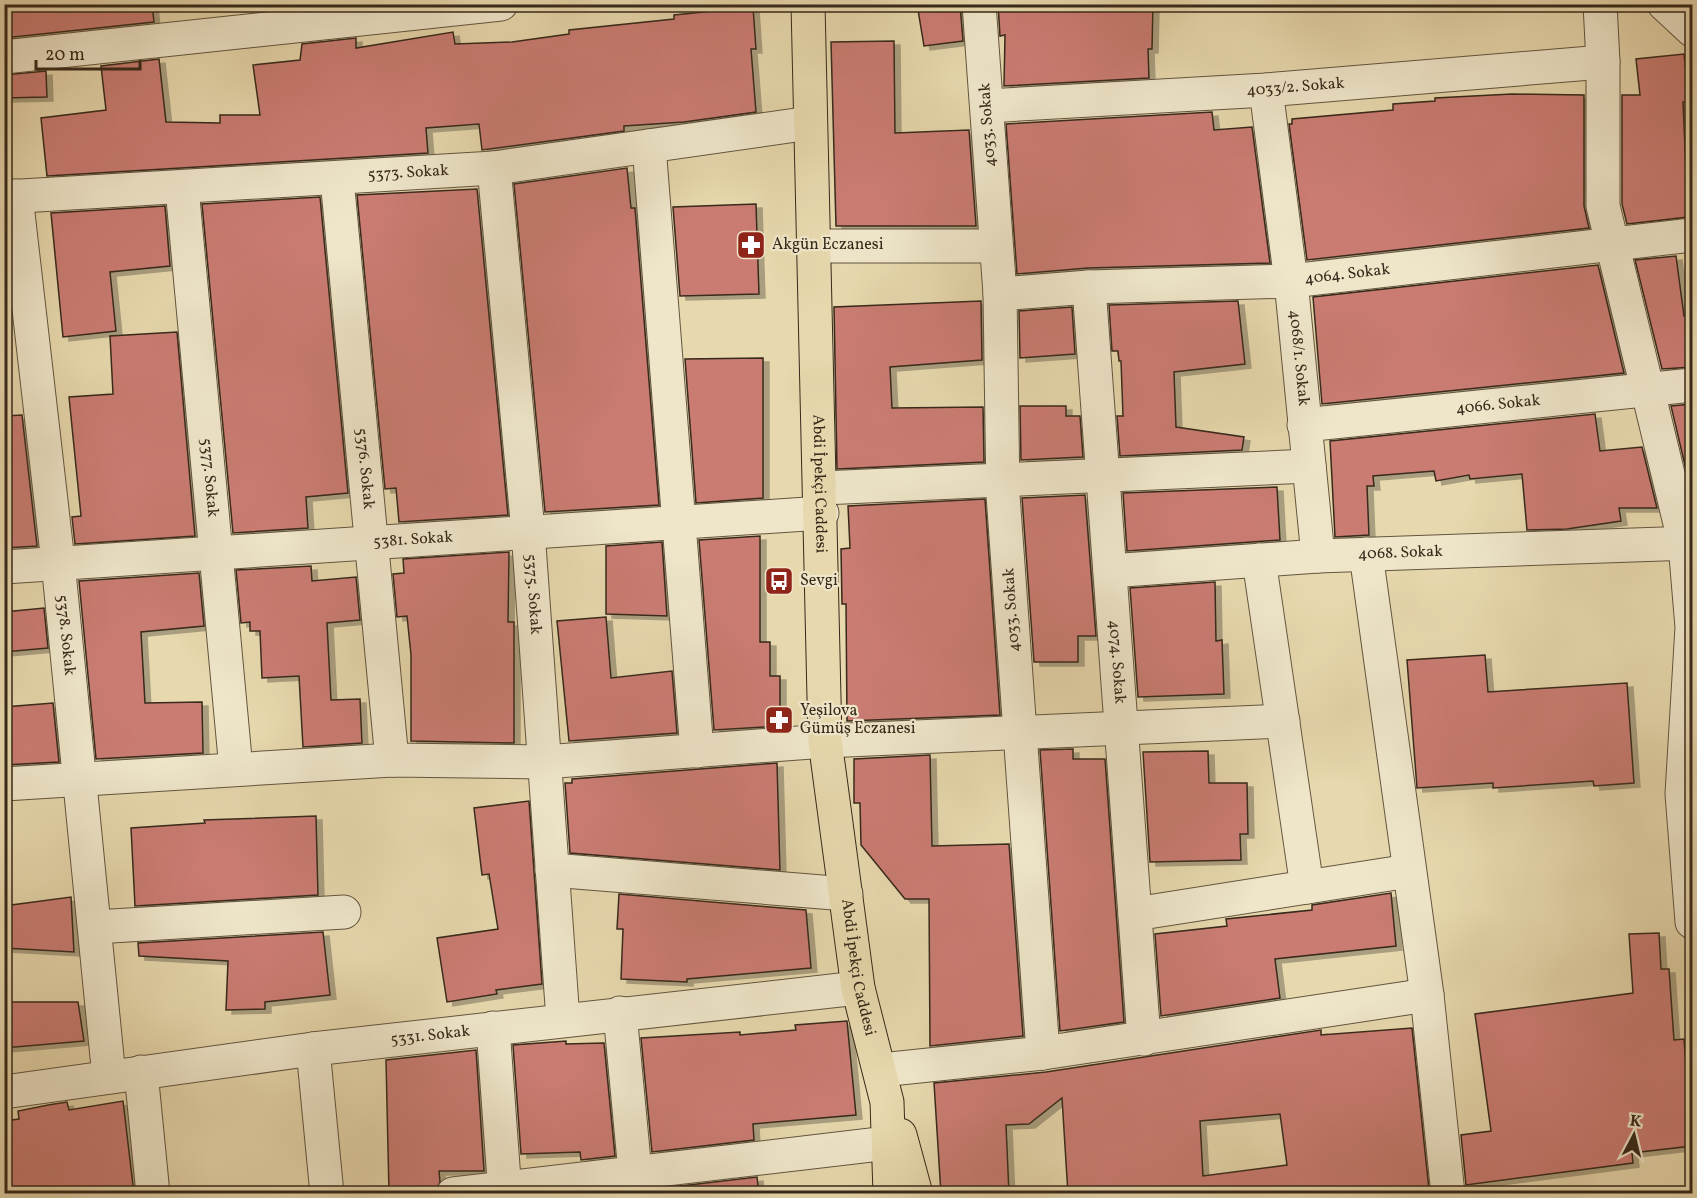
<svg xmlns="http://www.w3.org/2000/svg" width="1697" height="1198" font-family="Vollkorn,serif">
<defs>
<filter id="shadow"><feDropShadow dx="6" dy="4" stdDeviation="0" flood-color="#0004"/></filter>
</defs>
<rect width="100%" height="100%" fill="#e7d8ad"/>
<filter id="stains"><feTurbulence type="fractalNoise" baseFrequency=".00333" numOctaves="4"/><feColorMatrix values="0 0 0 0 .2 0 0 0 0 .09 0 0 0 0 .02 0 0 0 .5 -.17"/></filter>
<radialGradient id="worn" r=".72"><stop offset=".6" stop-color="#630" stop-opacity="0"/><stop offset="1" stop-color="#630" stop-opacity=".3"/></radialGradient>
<g fill="#ca7c73" stroke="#37291a" stroke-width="1.5" fill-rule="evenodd" filter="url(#shadow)">
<polygon points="4,4 152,4 154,22 4,38"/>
<polygon points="917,4 960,4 963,41 924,46"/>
<polygon points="998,4 1153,4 1152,49 1148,49 1149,78 1004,86 1005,35 1000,36"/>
<polygon points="753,7 756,49 751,49 756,112 684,122 624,126 624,131 482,150 479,124 426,128 428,153 47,176 41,118 106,110 101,66 159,59 166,122 220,123 220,115 260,115 253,65 300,60 302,44 356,38 356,48 453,32 455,44 512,42 569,34 569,30 674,19 674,15"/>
<polygon points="894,41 895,133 969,130 976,226 836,226 831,42"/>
<polygon points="1684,54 1689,102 1683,102 1688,217 1627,224 1622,204 1622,95 1640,95 1636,59"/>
<polygon points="46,71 47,97 4,98 4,75"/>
<polygon points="1512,94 1584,95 1584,206 1589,228 1307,260 1289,124 1292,124 1292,119 1393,110 1393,104 1435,101 1435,98"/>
<polygon points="1212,112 1214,130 1252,127 1270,263 1088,268 1017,274 1006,124"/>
<polygon points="627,168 631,208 635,208 659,505 545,512 514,184"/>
<polygon points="477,189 508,515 399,522 396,488 385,489 357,195"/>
<polygon points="320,197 348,493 306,497 308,528 233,533 202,204"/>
<polygon points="756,204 759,294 680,296 673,207"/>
<polygon points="165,206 170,266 110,272 116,331 63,337 51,213"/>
<polygon points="1676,256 1684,316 1692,315 1692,367 1662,369 1635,260"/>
<polygon points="1598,265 1624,373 1322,404 1313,297"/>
<polygon points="981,301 982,360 890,367 892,408 983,407 984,462 837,469 834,307"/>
<polygon points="1238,301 1245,364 1174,372 1176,427 1244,437 1242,450 1120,456 1117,416 1123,416 1121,361 1119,361 1118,351 1112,351 1109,305"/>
<polygon points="1072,307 1075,354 1020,358 1019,311"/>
<polygon points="177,332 195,536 75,544 72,517 81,516 69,397 113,394 110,336"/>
<polygon points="763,358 763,498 696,503 685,359"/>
<polygon points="1692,404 1692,495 1671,406"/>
<polygon points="1020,406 1066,406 1066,416 1080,416 1083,457 1021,460"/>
<polygon points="1595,414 1600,451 1642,447 1657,508 1619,508 1621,521 1567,529 1527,530 1522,474 1470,479 1469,475 1436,481 1434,471 1373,476 1374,486 1367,486 1369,535 1335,537 1330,441"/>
<polygon points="22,415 37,546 4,548 4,416"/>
<polygon points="1277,487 1280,540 1127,551 1123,493"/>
<polygon points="1085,495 1096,636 1078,636 1078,662 1034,662 1022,498"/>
<polygon points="985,499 1000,715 847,721 846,604 842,604 841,549 850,548 848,506"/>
<polygon points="760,536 760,642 770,642 770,676 780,676 780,726 714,730 699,540"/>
<polygon points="662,542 667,616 606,614 606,546"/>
<polygon points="509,552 508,622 514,622 514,743 411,741 411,655 407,616 397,617 393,574 404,573 403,559"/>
<polygon points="311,566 312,581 356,577 360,620 327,623 331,700 360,699 362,743 303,747 299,676 262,678 260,631 250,631 250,622 241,623 236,570"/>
<polygon points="199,573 204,626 141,632 145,703 202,702 203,753 96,759 79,581"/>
<polygon points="1215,582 1216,641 1222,640 1224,694 1138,697 1130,588"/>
<polygon points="44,608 48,648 4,652 4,612"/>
<polygon points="606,617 611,678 672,671 677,733 569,741 557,621"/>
<polygon points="1485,655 1488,692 1627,683 1634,783 1594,786 1593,781 1493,788 1493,783 1417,788 1407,660"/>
<polygon points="53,703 59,762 4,765 4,707"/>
<polygon points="1073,749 1073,759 1105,759 1124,1022 1060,1031 1040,750"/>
<polygon points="1208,751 1209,783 1247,783 1248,834 1240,834 1241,860 1150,862 1143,752"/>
<polygon points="930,755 932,846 1009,844 1023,1036 930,1046 929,899 905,899 861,845 860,803 854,803 854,759"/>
<polygon points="777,763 780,870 570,853 565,783 572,783 572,779"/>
<polygon points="529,801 542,984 496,990 497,994 447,1002 437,938 498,929 489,874 482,875 474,808"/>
<polygon points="316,816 318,895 135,906 131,828 205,823 204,820"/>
<polygon points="1391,893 1396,946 1275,959 1280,998 1161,1016 1155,934 1227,926 1226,919 1312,910 1312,905"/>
<polygon points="619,894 806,910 811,968 687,979 687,982 621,979 623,929 617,929"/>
<polygon points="71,897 74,952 4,948 4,906"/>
<polygon points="323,932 330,995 265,1002 265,1009 226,1010 228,961 139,956 138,943"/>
<polygon points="1659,933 1661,969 1669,969 1674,1040 1684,1039 1692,1146 1632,1153 1633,1163 1466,1185 1461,1135 1491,1131 1475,1014 1633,993 1629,934"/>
<polygon points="4,1002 78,1002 84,1041 4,1048"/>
<polygon points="847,1021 856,1115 753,1124 754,1140 652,1152 641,1038 740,1032 740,1035 796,1030 795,1025"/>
<path d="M 1412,1028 L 1429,1190 L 1425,1191 L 1425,1194 L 1068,1194 L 1062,1098 L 1029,1124 L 1006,1125 L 1009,1194 L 941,1194 L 934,1083 L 1046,1072 L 1321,1030 L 1321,1035 ZM 1280,1114 L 1287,1165 L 1203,1176 L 1200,1121 Z"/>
<polygon points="566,1041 566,1044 604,1043 615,1156 581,1160 580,1152 521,1154 513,1045"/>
<polygon points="476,1050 484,1171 439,1171 440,1182 435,1193 389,1194 386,1060"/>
<polygon points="123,1101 134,1194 4,1194 4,1121 19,1119 18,1111 48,1105 67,1102 69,1110"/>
<polygon points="757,1177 759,1194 655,1194 655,1189"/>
</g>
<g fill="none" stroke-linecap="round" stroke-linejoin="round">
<g stroke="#63553f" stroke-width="35">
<g id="minor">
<polyline points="1600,4 1603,62 1603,206 1685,544 1692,627 1682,794 1692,922"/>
<polyline points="1664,4 1692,30"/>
<polyline points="4,57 501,4"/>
<path id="s1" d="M 1266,90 L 1291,281 L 1318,556"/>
<path id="s2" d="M 987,106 L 1266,90 L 1603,62"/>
<polyline points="649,146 697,751"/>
<path id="s3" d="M 494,168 L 528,531 L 563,1020"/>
<path id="s4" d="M 337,179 L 392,760"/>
<path id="s5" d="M 182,188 L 236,769"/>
<path id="s6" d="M 16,196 L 58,562 L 109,1077"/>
<path id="s7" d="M 4,197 L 494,168 L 810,123"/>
<polyline points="815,246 995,246"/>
<path id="s8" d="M 1089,287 L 1144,1039"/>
<path id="s9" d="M 1000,294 L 1089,287 L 1291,281 L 1692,235"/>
<path id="s10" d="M 1304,425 L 1692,385"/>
<polyline points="822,488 1309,466"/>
<polyline points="1366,554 1427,995 1448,1194"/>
<polyline points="1259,560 1307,887"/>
<path id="s11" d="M 4,567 L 822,513"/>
<path id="s12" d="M 1110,571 L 1318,556 L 1692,543"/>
<polyline points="4,784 392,760 544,762 825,741 1283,721"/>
<polyline points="552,870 846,894"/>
<polyline points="1135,914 1409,871"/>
<polyline points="95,927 344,912"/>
<polyline points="620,1013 637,1193"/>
<polyline points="493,1028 505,1194"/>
<polyline points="313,1049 327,1194"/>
<polyline points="1043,1053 1427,995"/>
<polyline points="881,1070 1043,1053 1003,495 1000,294 979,4"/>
<polyline points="141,1072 153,1194"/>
<path id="s13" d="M 4,1092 L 313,1049 L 858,988"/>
<polyline points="453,1194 888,1143"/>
</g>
</g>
<g stroke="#37291a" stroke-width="35">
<g id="major">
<path id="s14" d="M 808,4 L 825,741 L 858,988 L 887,1102 L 890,1194"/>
<polyline points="900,1135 916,1194"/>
</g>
</g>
<use href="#minor" stroke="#efe6ca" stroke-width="33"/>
<use href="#major" stroke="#e7d8ad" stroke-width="33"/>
</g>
<defs>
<g id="pharmacy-square" transform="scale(1.5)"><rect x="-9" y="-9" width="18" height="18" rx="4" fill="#8f2418" stroke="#efe6ca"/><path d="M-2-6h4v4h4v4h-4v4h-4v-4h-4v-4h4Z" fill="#fff"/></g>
<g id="bus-square" transform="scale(1.5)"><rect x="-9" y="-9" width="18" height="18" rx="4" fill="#8f2418" stroke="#efe6ca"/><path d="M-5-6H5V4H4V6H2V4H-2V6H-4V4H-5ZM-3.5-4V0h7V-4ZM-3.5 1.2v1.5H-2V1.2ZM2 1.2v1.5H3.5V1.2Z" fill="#fff"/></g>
</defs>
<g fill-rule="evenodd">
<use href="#pharmacy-square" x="751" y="245"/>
<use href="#bus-square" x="779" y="581"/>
<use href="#pharmacy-square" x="779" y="720"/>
</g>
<g text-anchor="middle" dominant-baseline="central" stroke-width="4.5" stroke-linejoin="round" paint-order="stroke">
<g font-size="16" fill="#37291a" stroke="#efe6ca">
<text stroke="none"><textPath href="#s2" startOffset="309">4033/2. Sokak</textPath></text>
<text transform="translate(988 125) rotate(-94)">4033. Sokak</text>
<text stroke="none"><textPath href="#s7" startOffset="405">5373. Sokak</textPath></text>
<text stroke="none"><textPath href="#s9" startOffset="348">4064. Sokak</textPath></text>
<text stroke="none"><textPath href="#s1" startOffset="270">4068/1. Sokak</textPath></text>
<text stroke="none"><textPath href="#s10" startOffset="195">4066. Sokak</textPath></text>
<text stroke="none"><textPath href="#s4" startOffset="291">5376. Sokak</textPath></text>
<text stroke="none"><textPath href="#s5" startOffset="291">5377. Sokak</textPath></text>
<text stroke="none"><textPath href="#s14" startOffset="480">Abdi İpekçi Caddesi</textPath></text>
<text stroke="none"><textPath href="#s11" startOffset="410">5381. Sokak</textPath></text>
<text stroke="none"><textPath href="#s12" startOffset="291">4068. Sokak</textPath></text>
<text stroke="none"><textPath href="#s3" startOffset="428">5375. Sokak</textPath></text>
<text transform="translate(1012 610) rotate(-94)">4033. Sokak</text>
<text stroke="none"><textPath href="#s6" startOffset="442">5378. Sokak</textPath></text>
<text stroke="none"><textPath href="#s8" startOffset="376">4074. Sokak</textPath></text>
<text stroke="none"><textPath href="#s14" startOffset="966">Abdi İpekçi Caddesi</textPath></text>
<text stroke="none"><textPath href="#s13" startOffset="430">5331. Sokak</textPath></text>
</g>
<g font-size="16" fill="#37291a" stroke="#efe6ca" text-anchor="start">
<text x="772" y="245">Akgün Eczanesi</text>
<text x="800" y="581">Sevgi</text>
<text x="800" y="711">Yeşilova<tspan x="800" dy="18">Gümüş Eczanesi</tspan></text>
</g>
</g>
<rect width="1697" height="1198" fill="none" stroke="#e7d8ad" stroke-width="24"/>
<rect x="6" y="6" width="1685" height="1186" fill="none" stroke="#37291a" stroke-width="3"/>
<rect x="12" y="12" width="1673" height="1174" fill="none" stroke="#37291a" stroke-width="1.5"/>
<g transform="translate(1634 1135) rotate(7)" stroke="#efe6ca" stroke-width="4.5" paint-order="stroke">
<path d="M0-4.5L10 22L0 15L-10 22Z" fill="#37291a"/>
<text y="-9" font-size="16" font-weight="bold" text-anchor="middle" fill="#37291a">K</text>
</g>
<path d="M36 60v9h104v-9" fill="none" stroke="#37291a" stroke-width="3"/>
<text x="45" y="60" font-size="18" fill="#37291a" stroke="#efe6ca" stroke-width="4.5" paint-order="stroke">20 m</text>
<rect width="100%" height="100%" filter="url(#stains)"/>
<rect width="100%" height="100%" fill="url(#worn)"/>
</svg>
